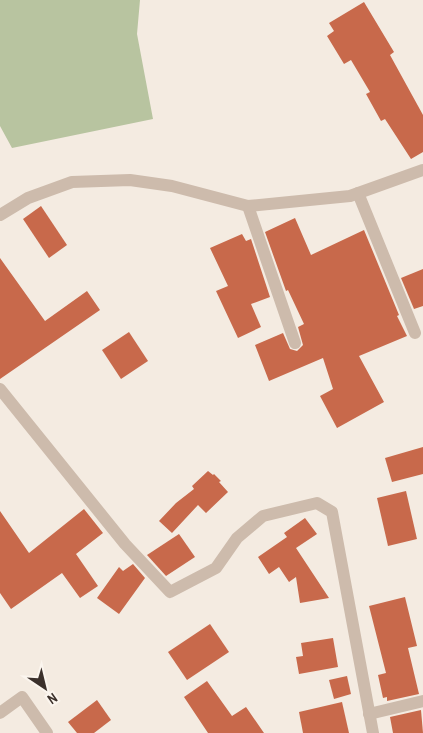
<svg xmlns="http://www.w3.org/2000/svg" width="423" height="733" font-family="'Archivo Narrow',sans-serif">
<rect width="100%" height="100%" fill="#f4ebe1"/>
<polygon fill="#b8c4a0" points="0,0 140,0 137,34 153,119 12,148 0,126"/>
<g fill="#c8694b">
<polygon points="364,2 394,52 390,55 423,115 423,152 411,159 385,119 381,121 366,94 370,92 351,60 344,64 327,36 334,31 329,23"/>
<polygon points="41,206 67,245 49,258 23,219"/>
<polygon points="295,218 311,255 364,230 399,315 397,316 407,336 359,356 384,402 337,428 320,396 333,389 323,358 269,381 255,345 283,333 290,349 297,351 303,345 298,327 304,324 288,290 286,291 265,232"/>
<polygon points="242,234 246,241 251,239 270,297 251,304 261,327 238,338 216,291 228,286 210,248"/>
<polygon points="0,258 45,321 87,291 100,310 0,379"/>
<polygon points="423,269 423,306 414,309 401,278"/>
<polygon points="129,332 148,361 121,379 102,350"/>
<polygon points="423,447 423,474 392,482 385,458"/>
<polygon points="208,471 213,475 214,474 221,481 219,482 228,492 206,513 198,505 172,533 159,521 176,503 194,489 192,486"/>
<polygon points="406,491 417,539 388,546 377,498"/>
<polygon points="84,509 103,533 76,554 98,586 80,598 62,573 11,609 0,593 0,511 29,553"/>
<polygon points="305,518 317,534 296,548 329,598 300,603 296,577 289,582 279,567 269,574 258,557 287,537 284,533"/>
<polygon points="179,534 195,557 166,576 147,555"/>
<polygon points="133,564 145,578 119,614 97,598 119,567 123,571"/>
<polygon points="405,597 417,646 408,648 419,694 387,701 387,697 383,698 378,675 386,673 369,606"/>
<polygon points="210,624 229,652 187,680 168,652"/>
<polygon points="333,638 338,667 299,674 296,657 303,656 301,643"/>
<polygon points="347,676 351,694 334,699 329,680"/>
<polygon points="207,681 232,716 246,707 264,733 208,733 184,697"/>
<polygon points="97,700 111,720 94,733 77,733 68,722"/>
<polygon points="342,702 349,733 303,733 299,712"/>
<polygon points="421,710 423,733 393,733 390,717"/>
</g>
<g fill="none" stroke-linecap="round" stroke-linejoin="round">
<g stroke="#cdbbac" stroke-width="12">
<polyline points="358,193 415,333"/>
<polyline points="248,206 295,343"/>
<polyline points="0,215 28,198 72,182 130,180 172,186 248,206 350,196 423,170"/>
<polyline points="0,389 125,544 170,592 216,568 237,538 263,516 317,503 332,512 373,733"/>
<polyline points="0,713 22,697 47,733"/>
<polyline points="369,714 423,701"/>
</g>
</g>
<g transform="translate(45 688) rotate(145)" stroke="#fbf5ee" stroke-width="4" paint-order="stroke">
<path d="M0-4L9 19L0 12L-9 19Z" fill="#3b302b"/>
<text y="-8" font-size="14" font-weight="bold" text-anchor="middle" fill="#3b302b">N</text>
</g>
</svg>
